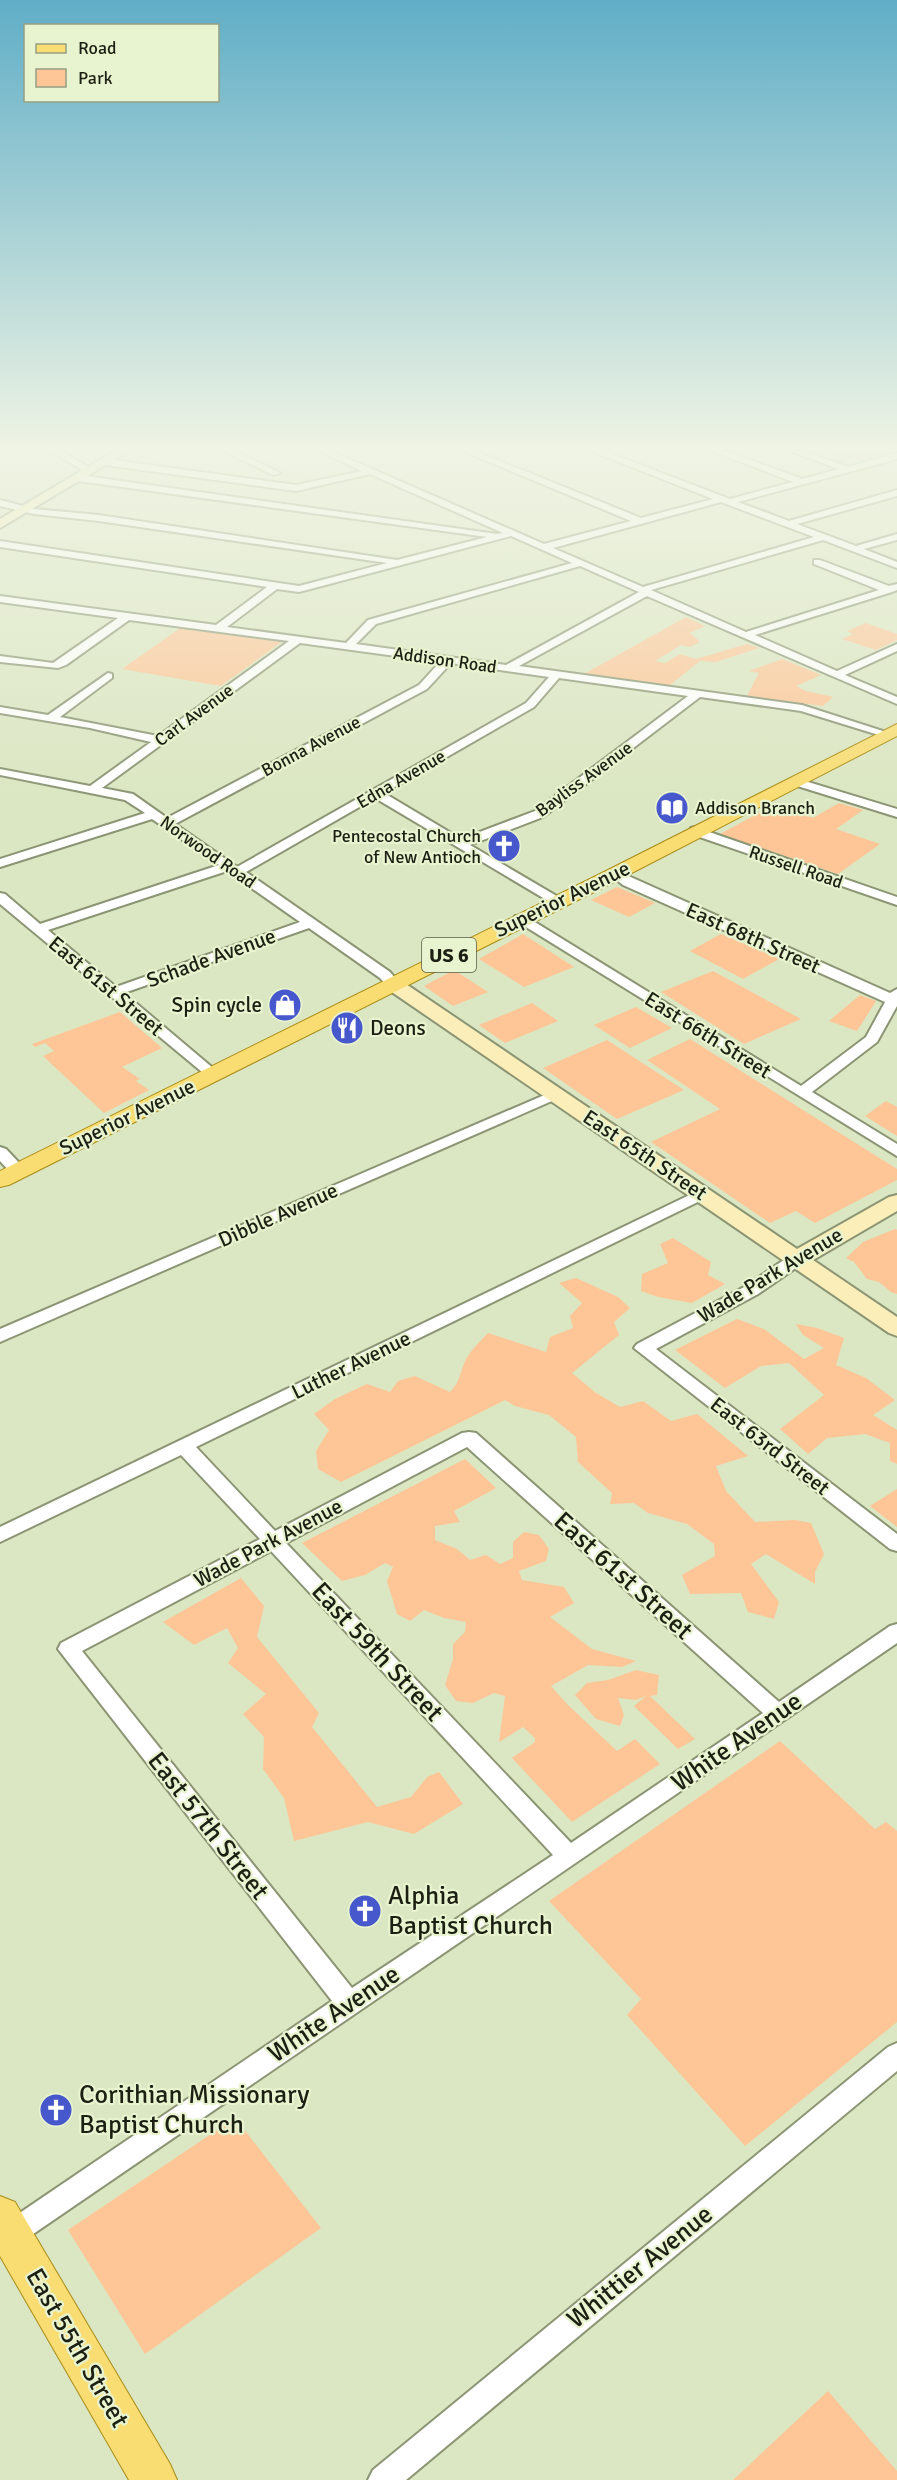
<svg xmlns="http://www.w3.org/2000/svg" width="897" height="2480" font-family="Signika,sans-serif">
<rect width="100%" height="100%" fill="#dbe6c2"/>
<g fill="#fec697">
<polygon points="828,451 871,451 884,456 862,461 849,457 845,459 849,461 841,463 833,460 840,457"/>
<polygon points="686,617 705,626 690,633 700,642 690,647 681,645 655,661 665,663 680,654 696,659 747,644 759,648 716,662 700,661 670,685 584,674"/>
<polygon points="866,623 897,634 897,640 876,650 842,639 853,634 847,631"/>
<polygon points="183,626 283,641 221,686 122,669"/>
<polygon points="782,659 821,675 796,686 806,691 833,697 823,706 747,696 759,673 749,671"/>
<polygon points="839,803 863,810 836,829 880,844 838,874 720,834 774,805 813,818"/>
<polygon points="617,887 655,903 629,917 591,900"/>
<polygon points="523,934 574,967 524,987 479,959"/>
<polygon points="721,934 779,959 743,979 690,951"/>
<polygon points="454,970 488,992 453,1006 424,986"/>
<polygon points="713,971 801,1019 744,1044 661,992"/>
<polygon points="860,995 876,1001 857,1031 829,1021"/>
<polygon points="532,1003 558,1021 505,1043 479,1025"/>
<polygon points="636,1007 672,1028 630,1048 594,1025"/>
<polygon points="120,1012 162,1048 122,1067 140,1079 136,1081 149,1090 104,1113 43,1056 54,1051 45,1043 35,1047 32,1044"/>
<polygon points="690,1039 897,1169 897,1180 815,1223 796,1211 770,1223 651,1142 720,1109 647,1060"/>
<polygon points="607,1040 684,1090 617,1119 543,1068"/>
<polygon points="886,1101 897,1107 897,1136 865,1116"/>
<polygon points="895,1229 897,1230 897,1294 891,1292 879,1282 867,1279 854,1262 846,1258 863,1242"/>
<polygon points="673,1238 711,1262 708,1275 725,1284 692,1303 658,1297 641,1291 642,1274 668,1263 660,1244"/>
<path d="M 576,1278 L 618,1297 L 630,1308 L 614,1322 L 619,1335 L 572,1373 L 596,1393 L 620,1407 L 643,1401 L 671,1421 L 697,1414 L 748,1456 L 716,1466 L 726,1491 L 755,1522 L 795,1520 L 811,1523 L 824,1554 L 815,1572 L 815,1584 L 766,1554 L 751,1564 L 779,1602 L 774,1619 L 748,1612 L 741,1593 L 690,1594 L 682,1575 L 715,1556 L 714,1544 L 687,1524 L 648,1513 L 634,1503 L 610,1504 L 612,1493 L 578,1462 L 576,1437 L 549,1415 L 515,1406 L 505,1400 L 341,1482 L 318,1469 L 316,1451 L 329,1430 L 314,1414 L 335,1399 L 367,1384 L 390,1392 L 398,1381 L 415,1376 L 450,1392 C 460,1382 460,1373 465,1361 C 471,1350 479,1342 488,1333 L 546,1352 L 550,1337 L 573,1328 L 570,1316 L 582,1303 L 559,1283 Z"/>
<polygon points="737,1319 764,1329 804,1359 824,1348 803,1335 796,1324 817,1328 844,1338 836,1365 866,1378 895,1400 873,1415 897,1430 897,1464 890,1461 890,1443 865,1434 827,1438 808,1454 780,1429 824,1395 789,1363 761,1366 725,1388 675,1350"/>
<polygon points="465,1459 496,1488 454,1511 460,1522 435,1526 435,1540 457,1549 470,1560 486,1555 500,1564 513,1558 513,1542 524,1532 539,1535 549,1549 546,1561 519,1571 522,1580 564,1587 574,1603 550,1617 592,1649 636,1661 622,1667 588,1665 551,1686 567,1704 617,1751 635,1739 660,1764 572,1822 512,1758 535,1742 535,1738 523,1727 499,1742 505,1696 494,1693 473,1703 456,1701 445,1685 453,1659 453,1644 465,1632 466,1622 444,1618 424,1610 410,1621 397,1614 387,1581 393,1567 385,1563 365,1575 342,1581 302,1543"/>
<polygon points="897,1489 897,1527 870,1506"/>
<polygon points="241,1578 264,1606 257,1637 319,1713 312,1727 377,1807 411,1797 427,1777 439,1772 463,1804 414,1834 368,1822 294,1841 284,1798 263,1769 264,1737 243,1714 266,1694 228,1663 238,1648 227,1628 194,1645 163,1622"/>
<polygon points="636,1670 659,1675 657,1695 650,1696 695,1739 678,1749 634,1706 646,1696 636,1700 618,1698 624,1715 620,1726 596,1719 575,1695 587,1683 608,1680"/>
<polygon points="780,1741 875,1829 886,1822 897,1831 897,2022 745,2146 627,2015 641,1999 549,1901"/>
<polygon points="235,2118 321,2228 145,2354 68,2230"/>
<polygon points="828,2391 897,2471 897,2480 733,2480"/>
</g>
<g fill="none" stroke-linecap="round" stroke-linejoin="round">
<g stroke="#8b9574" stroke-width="4">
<g id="street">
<polygon points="51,451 62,451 94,471 87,473"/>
<polygon points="224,451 236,451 280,473 273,475"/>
<path d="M 319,451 L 331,451 L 544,544 L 631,521 L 463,451 L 475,451 L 641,518 L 713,499 L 591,451 L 604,451 L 730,499 L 793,482 L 713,451 L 726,451 L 802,479 L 839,469 L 790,451 L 803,451 L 848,467 L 897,453 L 897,459 L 738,502 L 789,521 L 897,490 L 897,496 L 797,524 L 856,546 L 897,534 L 897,540 L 864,549 L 897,562 L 897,568 L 823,540 L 651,590 L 746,632 L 879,590 L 814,564 L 814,560 L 820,560 L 889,586 L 897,584 L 897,590 L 892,592 L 755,635 L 837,671 L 897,644 L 897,651 L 845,675 L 897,697 L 897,704 L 647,596 L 519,666 L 802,705 L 892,734 L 886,737 L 882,736 L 801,711 L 700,697 L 543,817 L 470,845 L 560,898 L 561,901 L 560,904 L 555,905 L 375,798 L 246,872 L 390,972 L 400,984 L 398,987 L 388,987 L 380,978 L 309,928 L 124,993 L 220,1074 L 213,1078 L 208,1077 L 0,904 L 0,893 L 5,894 L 40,924 L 219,865 L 152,819 L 0,867 L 0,859 L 145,813 L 125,800 L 0,775 L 0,769 L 90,786 L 151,742 L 90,728 L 0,713 L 0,707 L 48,715 L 108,673 L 112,674 L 112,678 L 60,717 L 158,736 L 289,641 L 129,620 L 66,665 L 58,668 L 0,662 L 0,656 L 53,663 L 118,618 L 0,602 L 0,596 L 216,625 L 267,587 L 0,547 L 0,541 L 299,586 L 387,563 L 99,521 L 34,514 L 0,506 L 0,500 L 34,509 L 99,515 L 397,560 L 487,537 L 78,481 L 74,478 L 78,475 L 497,534 L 503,533 L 370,474 L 296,491 L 105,465 L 101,462 L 105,459 L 296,485 L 362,471 ZM 721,502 L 814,537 L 643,587 L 553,548 ZM 511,536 L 572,563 L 368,620 L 346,643 L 227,627 L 277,589 L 299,592 ZM 580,566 L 639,592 L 506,665 L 356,644 L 376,624 ZM 300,643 L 440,662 L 419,685 L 167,818 L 133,794 L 102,788 ZM 451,663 L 549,677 L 526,703 L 237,867 L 175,824 L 427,689 ZM 559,678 L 688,696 L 535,811 L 461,839 L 384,793 L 534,707 ZM 227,871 L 300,922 L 116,987 L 48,930 Z"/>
<polygon points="795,778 897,809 897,817 791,784 791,780"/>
<polygon points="695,827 897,897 897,905 691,834 691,828"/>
<polygon points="615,870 890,993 897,989 897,1006 877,1042 812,1092 897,1144 897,1156 513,919 515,916 525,916 801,1086 866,1037 885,1002 623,885 609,874"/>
<polygon points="556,1090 563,1094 561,1097 0,1342 0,1329"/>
<polygon points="0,1147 6,1149 24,1168 26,1171 24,1174 12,1174 0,1161"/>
<path d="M 702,1189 L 710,1194 L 708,1197 L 196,1447 L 275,1531 L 462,1433 L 469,1432 L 476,1433 L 779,1702 L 890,1626 L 897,1624 L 897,1643 L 20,2243 L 11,2247 L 2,2243 L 2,2225 L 332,2001 L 58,1649 L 61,1643 L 260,1539 L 181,1455 L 0,1542 L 0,1527 ZM 467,1447 L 763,1713 L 571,1843 L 286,1543 ZM 271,1551 L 553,1855 L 352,1988 L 82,1651 Z"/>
<polygon points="797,1254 803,1255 805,1259 803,1263 758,1294 656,1349 897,1534 897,1551 890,1549 634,1348 637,1344 746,1286 791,1255"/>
<polygon points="897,2043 897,2071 406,2480 368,2480 373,2470 888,2047"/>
</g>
</g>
<g stroke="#8b9574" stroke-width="4">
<g id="secondary">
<polygon points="115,451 129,451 0,528 0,519"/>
<polygon points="393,978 400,980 797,1249 889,1197 897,1195 897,1211 813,1260 897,1317 897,1336 889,1333 386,988 384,984 386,980"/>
</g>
</g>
<g stroke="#a98c15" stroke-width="2">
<g id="primary">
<polygon points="897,724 897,736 622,878 9,1185 0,1187 0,1171 608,870"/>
<polygon points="0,2196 15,2202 170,2464 177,2480 129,2480 0,2256"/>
</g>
</g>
<use href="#street" fill="#fff" fill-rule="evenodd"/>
<use href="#secondary" fill="#fceeb9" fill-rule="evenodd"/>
<use href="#primary" fill="#f9dd73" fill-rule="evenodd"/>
</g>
<linearGradient id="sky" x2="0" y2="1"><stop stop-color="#60aec7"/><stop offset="0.56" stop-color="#eff4e4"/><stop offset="1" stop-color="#eff4e4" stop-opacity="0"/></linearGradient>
<rect width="897" height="799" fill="url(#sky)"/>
<defs>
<g id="library-disc" transform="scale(1.725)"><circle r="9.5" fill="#4757cc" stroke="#e8f3cf"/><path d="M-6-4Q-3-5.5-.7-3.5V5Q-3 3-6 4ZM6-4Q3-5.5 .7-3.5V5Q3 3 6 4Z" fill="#fff"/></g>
<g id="church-disc" transform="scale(1.725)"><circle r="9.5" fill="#4757cc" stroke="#e8f3cf"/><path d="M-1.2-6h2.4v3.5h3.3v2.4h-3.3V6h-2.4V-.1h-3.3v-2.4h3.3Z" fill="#fff"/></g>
<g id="shop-disc" transform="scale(1.725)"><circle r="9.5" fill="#4757cc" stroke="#e8f3cf"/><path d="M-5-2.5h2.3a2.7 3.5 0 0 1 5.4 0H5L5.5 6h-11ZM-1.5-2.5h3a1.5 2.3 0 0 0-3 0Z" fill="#fff"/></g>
<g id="restaurant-disc" transform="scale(1.725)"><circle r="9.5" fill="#4757cc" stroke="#e8f3cf"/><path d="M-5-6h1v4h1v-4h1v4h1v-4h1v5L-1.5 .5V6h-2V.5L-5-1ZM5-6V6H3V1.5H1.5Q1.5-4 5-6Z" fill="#fff"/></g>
</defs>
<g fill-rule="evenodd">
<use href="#library-disc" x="672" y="808"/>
<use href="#church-disc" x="504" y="846"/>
<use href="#shop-disc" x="285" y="1005"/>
<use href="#restaurant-disc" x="347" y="1028"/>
<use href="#church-disc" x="365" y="1911"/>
<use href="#church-disc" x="56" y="2110"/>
</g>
<g text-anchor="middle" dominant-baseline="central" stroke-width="4.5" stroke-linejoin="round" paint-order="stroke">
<g font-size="18" fill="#1c2013" stroke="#e8f3cf">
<text transform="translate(445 660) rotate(8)">Addison Road</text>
<text transform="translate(194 715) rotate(-36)">Carl Avenue</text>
<text transform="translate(311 746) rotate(-28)">Bonna Avenue</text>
<text transform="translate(401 779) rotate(-30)">Edna Avenue</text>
<text transform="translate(584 779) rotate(-36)">Bayliss Avenue</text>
<text transform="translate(208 852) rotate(35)">Norwood Road</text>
<text transform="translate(796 867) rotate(19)">Russell Road</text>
</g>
<g font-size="18" fill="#1c2013" stroke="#e8f3cf" text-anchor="start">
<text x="695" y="808">Addison Branch</text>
<text x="481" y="836" text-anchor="end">Pentecostal Church<tspan x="481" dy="21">of New Antioch</tspan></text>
</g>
<rect fill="#e8f3cf" stroke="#595f4b" stroke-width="1.5" x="422" y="938" width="54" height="34" rx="4.5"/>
<g font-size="20" font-weight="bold" fill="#1c2013">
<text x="449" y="955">US 6</text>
</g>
<g font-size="21" fill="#1c2013" stroke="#e8f3cf">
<text transform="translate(562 899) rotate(-26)">Superior Avenue</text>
<text transform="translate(753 938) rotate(24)">East 68th Street</text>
<text transform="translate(211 958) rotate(-20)">Schade Avenue</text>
<text transform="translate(106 986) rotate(40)">East 61st Street</text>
<text transform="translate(708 1035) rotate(32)">East 66th Street</text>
<text transform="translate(127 1117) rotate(-26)">Superior Avenue</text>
<text transform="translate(645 1155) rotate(34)">East 65th Street</text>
<text transform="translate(278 1215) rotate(-24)">Dibble Avenue</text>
<text transform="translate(770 1275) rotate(-31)">Wade Park Avenue</text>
<text transform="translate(351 1365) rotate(-26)">Luther Avenue</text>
<text transform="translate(770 1446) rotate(38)">East 63rd Street</text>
<text transform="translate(268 1543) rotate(-28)">Wade Park Avenue</text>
</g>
<g font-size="21" fill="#1c2013" stroke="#e8f3cf" text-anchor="end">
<text x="262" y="1005">Spin cycle</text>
<text x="370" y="1028" text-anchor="start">Deons</text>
</g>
<g font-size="26" fill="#1c2013" stroke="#e8f3cf">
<text transform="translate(623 1576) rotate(42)">East 61st Street</text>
<text transform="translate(377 1652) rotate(47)">East 59th Street</text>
<text transform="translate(737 1742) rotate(-35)">White Avenue</text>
<text transform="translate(208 1826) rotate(52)">East 57th Street</text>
<text transform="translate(334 2014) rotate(-34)">White Avenue</text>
<text transform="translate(640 2267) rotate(-39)">Whittier Avenue</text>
<text transform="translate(77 2348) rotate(60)">East 55th Street</text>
</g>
<g font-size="26" fill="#1c2013" stroke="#e8f3cf" text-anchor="start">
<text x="388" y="1896">Alphia<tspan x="388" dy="30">Baptist Church</tspan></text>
<text x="79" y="2095">Corithian Missionary<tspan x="79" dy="30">Baptist Church</tspan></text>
</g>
</g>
<rect x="24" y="24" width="195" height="78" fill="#e8f3cf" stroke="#969f84" stroke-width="1.5"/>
<rect x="36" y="44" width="30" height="9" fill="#f9dd73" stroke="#969f84" stroke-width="1.5"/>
<text x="78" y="54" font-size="18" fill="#1c2013">Road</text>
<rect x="36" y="69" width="30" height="18" fill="#fec697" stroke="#969f84" stroke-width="1.5"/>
<text x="78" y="84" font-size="18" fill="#1c2013">Park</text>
</svg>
